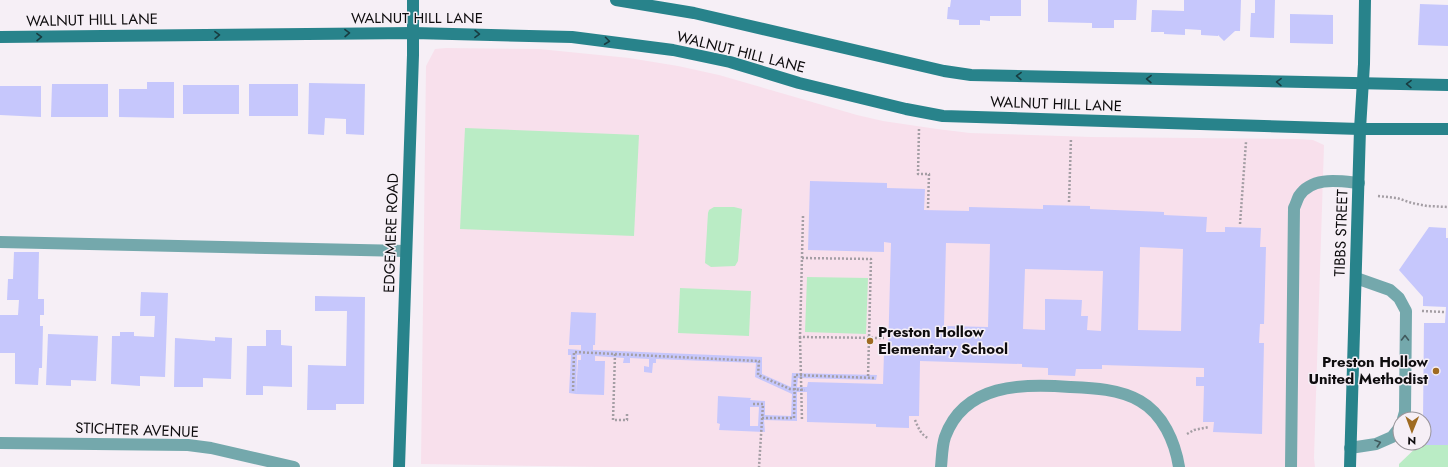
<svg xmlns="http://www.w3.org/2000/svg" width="1448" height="467" font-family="Jost,sans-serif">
<rect width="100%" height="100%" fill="#f6eff6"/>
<polygon fill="#f8e0ec" points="446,48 539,49 629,58 678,66 719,75 857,115 883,121 937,129 970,133 1091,137 1298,139 1313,140 1324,145 1314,458 1315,467 602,467 421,464 426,66 435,49"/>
<g fill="#baecc5">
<polygon points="465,128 639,135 634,236 460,229"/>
<polygon points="714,207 734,207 742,209 738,261 735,266 711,267 705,263 708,213 709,210"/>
<polygon points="807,277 868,278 866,334 805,332"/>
<polygon points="680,288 751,291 749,336 678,333"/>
<polygon points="1448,442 1448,467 1399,467 1399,464 1421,443"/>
</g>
<g fill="#c6c7fc" fill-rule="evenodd">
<polygon points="951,0 1021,0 1021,16 990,16 990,21 980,20 980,25 959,25 959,20 947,19 948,7 950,7"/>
<polygon points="1048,0 1137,0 1136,20 1114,20 1114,28 1092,28 1092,23 1048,22"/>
<polygon points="1184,0 1241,0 1240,31 1235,31 1224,41 1218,35 1218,36 1201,35 1201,30 1185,29 1185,35 1164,34 1164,32 1151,32 1152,10 1184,11"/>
<polygon points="1255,0 1275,0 1274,38 1250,37 1251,13 1255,13"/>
<polygon points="1420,4 1448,5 1448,46 1418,45"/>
<polygon points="1290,14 1333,15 1333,44 1290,43"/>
<polygon points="147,82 174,82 174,118 119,117 119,89 147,89"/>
<polygon points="309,83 365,84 364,135 346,134 346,119 325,118 324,135 308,134"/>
<polygon points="52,84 108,84 108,117 51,117"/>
<rect x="249" y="84" width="49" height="32"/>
<rect x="183" y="85" width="56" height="29"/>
<polygon points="0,86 41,86 41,117 0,115"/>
<path d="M 810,181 L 887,183 L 887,188 L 925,189 L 924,210 L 969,211 L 969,207 L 1043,209 L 1043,205 L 1090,206 L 1090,209 L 1164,212 L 1164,215 L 1207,217 L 1206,232 L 1225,232 L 1225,227 L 1261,228 L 1260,247 L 1266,247 L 1264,324 L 1260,324 L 1259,343 L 1264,343 L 1262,434 L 1213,432 L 1214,422 L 1203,422 L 1204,386 L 1196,386 L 1196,377 L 1204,377 L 1204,368 L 1102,365 L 1102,369 L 1076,369 L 1075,376 L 1048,375 L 1048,368 L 1022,367 L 1022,364 L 920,361 L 919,416 L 909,416 L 909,428 L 876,427 L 876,424 L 807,422 L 807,392 L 797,392 L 797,421 L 764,420 L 765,432 L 719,430 L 720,424 L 717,423 L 718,396 L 751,398 L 750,400 L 765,401 L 765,415 L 791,416 L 792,394 L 755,377 L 756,363 L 656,359 L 656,363 L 653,363 L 652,373 L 644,372 L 644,366 L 649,367 L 649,359 L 630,358 L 630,363 L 623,363 L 624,358 L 595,356 L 595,361 L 605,361 L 604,395 L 576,394 L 578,360 L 581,360 L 581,355 L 577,355 L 576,394 L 569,393 L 571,355 L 568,355 L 568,349 L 581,350 L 581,345 L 569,345 L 571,312 L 596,313 L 595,345 L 593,345 L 593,350 L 762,357 L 762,374 L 791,387 L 792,373 L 877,375 L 876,380 L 798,378 L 797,387 L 807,387 L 808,382 L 883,384 L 884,353 L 888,354 L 891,243 L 884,242 L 884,252 L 808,250 ZM 946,243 L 990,244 L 988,327 L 944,326 ZM 1140,247 L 1183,249 L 1181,331 L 1138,330 ZM 1025,269 L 1103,271 L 1101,331 L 1087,330 L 1088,316 L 1081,316 L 1082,300 L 1045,299 L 1045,330 L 1023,329 ZM 750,407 L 759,407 L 758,426 L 750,426 Z"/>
<polygon points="1429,227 1446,228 1446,238 1448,238 1448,445 1423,445 1423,443 1424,443 1423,419 1424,323 1445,323 1446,307 1423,306 1423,297 1399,270"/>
<polygon points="14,252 39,252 38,299 44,299 44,315 40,315 40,326 43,326 42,368 39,368 38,385 15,384 15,353 0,353 0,315 18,315 19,300 7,300 8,279 13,279"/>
<polygon points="141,292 168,293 165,377 140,376 140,386 111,384 112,336 120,336 120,332 134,332 134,336 154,337 155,316 140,316"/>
<polygon points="315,296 365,297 364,404 336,404 336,410 307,410 308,365 346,366 347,311 315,311"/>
<polygon points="266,330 281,330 281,345 292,346 292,387 263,386 263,395 246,395 247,346 266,346"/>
<polygon points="48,334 98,336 96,381 71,380 71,386 46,385"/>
<polygon points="215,337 232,338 231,379 203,378 203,387 174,387 175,338 215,341"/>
</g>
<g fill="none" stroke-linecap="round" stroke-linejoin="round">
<g stroke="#a49ea4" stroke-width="2.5" stroke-dasharray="2 2" stroke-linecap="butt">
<polyline points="919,129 918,174 929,174 928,208"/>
<polyline points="1378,196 1397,198 1412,203 1427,206 1448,207"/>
<polyline points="1069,202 1071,138"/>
<polyline points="803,216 800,337 884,338"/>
<polyline points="1240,224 1246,142"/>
<polyline points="802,258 871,259 868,378"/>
<polyline points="1422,311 1444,312"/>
<polyline points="800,337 802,421"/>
<polyline points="615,354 613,420 627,420 627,414"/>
<polyline points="573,391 574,352 759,361 758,375 790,389 805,390"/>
<polyline points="753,404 763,404 759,467"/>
<polyline points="762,418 794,418 795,375 874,378"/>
<path d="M 915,420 C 918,427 921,435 928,438"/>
<polyline points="1187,434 1194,430 1209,427"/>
</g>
<g stroke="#74a8ac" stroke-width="12">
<polyline points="0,242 406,251"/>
<polyline points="1356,278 1390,290 1399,298 1406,311 1405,412 1403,419"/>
<polyline points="1350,448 1376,444 1392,437 1400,427"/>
<path d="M 941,467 C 942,457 942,446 945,437 C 964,384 1022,383 1070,387 C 1093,388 1119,389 1140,401 C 1163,414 1175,442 1179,467"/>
<path d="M 1291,467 L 1294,208 C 1296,204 1297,200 1299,196 C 1312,176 1339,181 1359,183"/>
</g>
<polyline stroke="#74a8ac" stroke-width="12" points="0,443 188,445 211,448 294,467"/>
<g stroke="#28838b" stroke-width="12">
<polyline points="616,0 694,13 944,71 971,75 1448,85"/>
<polyline points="0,37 414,33 572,37 673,50 730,62 799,83 906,109 943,116 1360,129 1448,129"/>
<polyline points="399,467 413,55 413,0"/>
<polyline points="1350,467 1360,129 1364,64 1365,0"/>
</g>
</g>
<defs><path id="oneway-chevron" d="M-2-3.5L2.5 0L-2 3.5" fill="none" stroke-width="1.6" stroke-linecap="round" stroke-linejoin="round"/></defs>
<g stroke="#183c40">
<use href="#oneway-chevron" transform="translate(347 33) rotate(-1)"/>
<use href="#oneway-chevron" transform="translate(477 34) rotate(1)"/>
<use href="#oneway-chevron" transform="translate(217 35) rotate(-1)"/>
<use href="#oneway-chevron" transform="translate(39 37) rotate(-1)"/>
<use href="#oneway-chevron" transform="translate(607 41) rotate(7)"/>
<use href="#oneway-chevron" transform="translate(1019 76) rotate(-179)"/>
<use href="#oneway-chevron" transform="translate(1149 79) rotate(-179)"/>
<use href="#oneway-chevron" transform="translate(1279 82) rotate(-179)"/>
<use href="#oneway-chevron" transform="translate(1409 84) rotate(-179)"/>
</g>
<g stroke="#415a5d">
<use href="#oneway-chevron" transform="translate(1405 338) rotate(-90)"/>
<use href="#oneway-chevron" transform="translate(1378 443) rotate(-18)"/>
</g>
<g fill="#9f6b22" stroke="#f6eff6" stroke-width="1.5">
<circle cx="870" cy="341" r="4"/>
<circle cx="1436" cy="371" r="4"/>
</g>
<g text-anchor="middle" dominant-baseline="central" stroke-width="3" stroke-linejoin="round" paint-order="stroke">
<g font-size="15" fill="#0e0c0e" stroke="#f6eff6">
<text x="417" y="18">WALNUT HILL LANE</text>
<text transform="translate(92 20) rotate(-1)">WALNUT HILL LANE</text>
<text transform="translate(741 52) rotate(14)">WALNUT HILL LANE</text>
<text transform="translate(1056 104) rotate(2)">WALNUT HILL LANE</text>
<text transform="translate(391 233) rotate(-88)">EDGEMERE ROAD</text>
<text transform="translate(1341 233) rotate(-88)">TIBBS STREET</text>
<text transform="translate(137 430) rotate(2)">STICHTER AVENUE</text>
</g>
<g font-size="15" font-weight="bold" fill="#0e0c0e" stroke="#f6eff6" text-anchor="start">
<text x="878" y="332">Preston Hollow<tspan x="878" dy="17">Elementary School</tspan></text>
<text x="1428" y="362" text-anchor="end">Preston Hollow<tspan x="1428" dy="17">United Methodist</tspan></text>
</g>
</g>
<g transform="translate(1412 431) rotate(181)"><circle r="19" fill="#f6eff6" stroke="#999499"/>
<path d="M0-3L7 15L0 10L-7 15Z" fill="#9f6b22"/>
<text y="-6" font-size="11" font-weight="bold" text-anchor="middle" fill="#0e0c0e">N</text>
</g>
</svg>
